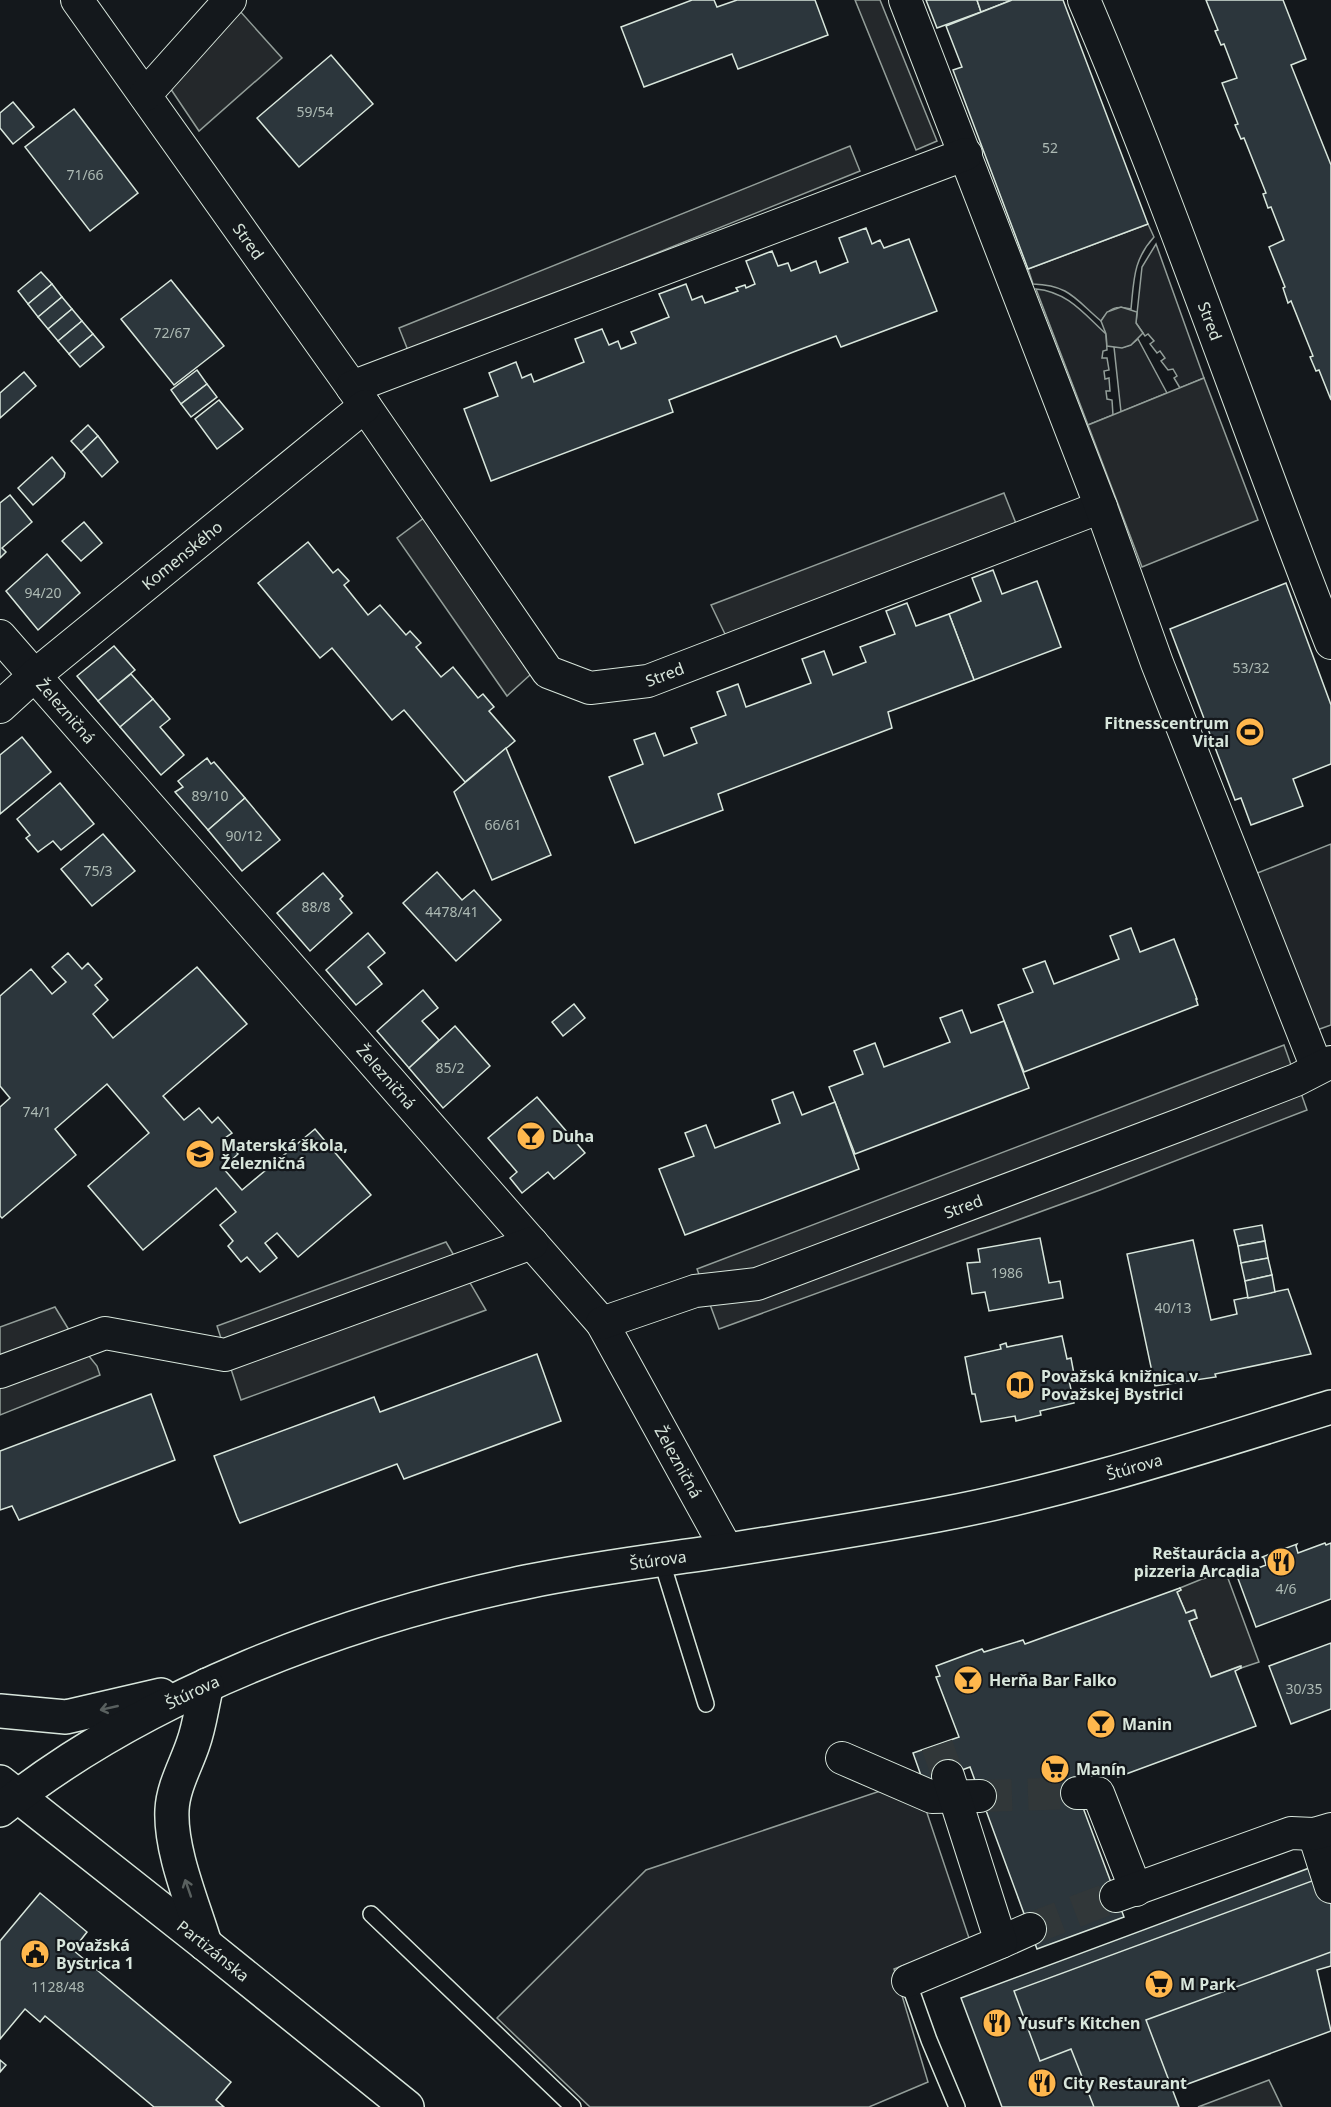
<svg xmlns="http://www.w3.org/2000/svg" width="1331" height="2107" font-family="'Noto Sans',sans-serif">
<rect width="100%" height="100%" fill="#14181c"/>
<g fill="#202428" stroke="#939e99" stroke-width="1.5">
<path d="M 1148,224 L 1154,237 C 1133,260 1134,280 1131,309 C 1116,305 1109,308 1101,321 C 1075,299 1069,285 1033,284 L 1028,269 Z"/>
<polygon points="1156,244 1204,378 1180,388 1174,378 1177,376 1173,369 1168,370 1161,361 1165,358 1160,351 1157,353 1150,344 1154,341 1148,334 1145,336 1136,323 1142,267"/>
<path d="M 1036,289 C 1068,292 1084,314 1106,334 L 1107,350 L 1103,351 L 1102,358 L 1107,358 L 1109,370 L 1104,371 L 1105,379 L 1109,378 L 1110,391 L 1106,391 L 1107,399 L 1112,400 L 1113,415 L 1088,425 Z"/>
<path d="M 1138,339 L 1167,393 L 1121,412 L 1114,347 C 1125,348 1130,346 1138,339 Z"/>
<polygon points="1331,844 1331,1025 1317,1030 1255,874"/>
<polygon points="886,1789 923,1801 970,1941 894,1969 928,2082 869,2107 590,2107 497,2018 646,1870"/>
</g>
<g fill="#24282b" stroke="#939e99" stroke-width="1.5">
<polygon points="230,0 282,58 199,131 162,76"/>
<polygon points="855,0 880,0 937,141 916,150"/>
<polygon points="850,146 860,171 409,353 399,328"/>
<polygon points="1121,307 1137,312 1136,323 1143,333 1131,345 1122,348 1107,346 1106,334 1101,321 1107,312"/>
<polygon points="1204,378 1258,520 1142,567 1088,425"/>
<polygon points="1004,493 1026,549 737,659 711,605"/>
<polygon points="444,503 552,655 507,696 397,538"/>
<polygon points="1284,1045 1307,1110 1100,1190 719,1329 697,1269"/>
<polygon points="446,1242 486,1310 241,1400 217,1326"/>
<polygon points="55,1307 72,1335 97,1366 100,1375 0,1415 0,1327"/>
<polygon points="1226,1573 1259,1662 1241,1668 1240,1666 1211,1677 1189,1621 1197,1618 1195,1610 1186,1613 1177,1592 1181,1590 1180,1588 1202,1579"/>
<polygon points="1269,2080 1282,2107 1198,2107"/>
</g>
<g fill="#2c363c" stroke="#d8e6dc" stroke-width="1.5">
<polygon points="692,0 714,0 717,7 737,0 815,0 828,35 738,69 732,54 644,87 621,27"/>
<polygon points="926,0 977,0 981,12 937,28"/>
<polygon points="977,0 1012,0 981,12"/>
<polygon points="1012,0 1063,0 1148,224 1028,269 953,70 962,67 946,26"/>
<polygon points="1206,0 1283,0 1306,59 1291,65 1331,165 1331,400 1319,370 1316,371 1310,357 1313,356 1291,301 1288,303 1283,288 1285,287 1269,247 1284,240 1271,207 1268,208 1263,194 1266,193 1244,138 1241,139 1235,125 1238,124 1222,83 1237,78 1224,44 1221,45 1215,31 1218,30"/>
<polygon points="331,55 373,104 299,167 257,118"/>
<polygon points="13,102 34,127 13,144 0,128 0,113"/>
<polygon points="74,109 138,193 90,231 25,147"/>
<polygon points="866,228 872,244 880,240 884,248 909,239 937,311 841,347 836,336 796,351 669,400 673,412 491,481 464,409 498,396 489,373 516,362 522,378 531,374 534,382 584,362 575,339 602,329 609,345 618,341 621,349 636,343 631,332 669,317 659,294 686,284 692,300 702,296 705,303 738,291 736,288 745,285 746,288 755,284 746,261 772,251 778,266 788,263 791,271 816,261 820,273 848,262 839,238"/>
<polygon points="41,272 52,284 28,304 18,291"/>
<polygon points="171,280 224,346 174,385 121,319"/>
<polygon points="52,284 62,297 38,317 28,304"/>
<polygon points="62,297 72,309 48,329 38,317"/>
<polygon points="72,309 82,321 58,341 48,329"/>
<polygon points="82,321 93,334 69,354 58,341"/>
<polygon points="93,334 104,347 80,367 69,354"/>
<polygon points="197,370 207,384 181,404 171,390"/>
<polygon points="24,372 36,386 0,418 0,393"/>
<polygon points="207,384 217,397 191,417 181,404"/>
<polygon points="219,400 243,429 217,449 195,419"/>
<polygon points="88,425 98,436 81,452 71,441"/>
<polygon points="98,436 118,462 102,477 81,452"/>
<polygon points="52,457 65,473 64,477 33,505 18,488"/>
<polygon points="10,495 32,522 2,548 6,552 0,558 0,503"/>
<polygon points="84,522 102,543 81,561 62,541"/>
<polygon points="308,542 333,573 338,569 349,581 344,585 368,615 380,605 406,635 410,631 421,643 416,647 441,677 453,667 478,698 483,694 494,707 489,711 515,741 465,782 404,710 392,720 332,648 320,658 258,583"/>
<polygon points="47,554 80,593 38,630 6,591"/>
<polygon points="993,570 1002,594 1037,581 1061,647 974,680 949,614 981,601 972,578"/>
<polygon points="1286,583 1331,705 1331,764 1293,779 1303,806 1251,825 1241,798 1235,800 1170,629"/>
<polygon points="907,603 916,626 949,614 974,680 888,712 892,728 718,794 723,810 635,843 609,777 643,764 634,740 655,733 664,756 697,743 691,728 726,715 717,692 738,684 746,707 811,683 802,659 824,651 833,675 866,662 860,647 895,634 886,611"/>
<polygon points="114,646 135,670 98,701 77,676"/>
<polygon points="131,674 153,699 120,727 98,701"/>
<polygon points="153,699 170,719 160,727 184,755 161,775 120,727"/>
<polygon points="22,737 51,772 0,814 0,755"/>
<polygon points="506,748 551,855 492,880 454,792"/>
<polygon points="207,758 211,764 214,762 245,798 208,830 175,792 183,787 178,781"/>
<polygon points="60,783 94,824 61,850 53,841 38,852 26,838 30,835 17,819"/>
<polygon points="245,798 280,840 242,871 208,830"/>
<polygon points="103,834 135,871 92,906 61,869"/>
<polygon points="437,872 462,900 474,890 501,920 456,961 403,903"/>
<polygon points="323,873 343,896 340,899 352,913 310,951 277,913"/>
<polygon points="1131,928 1140,952 1174,939 1197,999 1196,999 1198,1005 1024,1072 998,1005 1033,992 1023,969 1045,961 1054,984 1119,959 1110,936"/>
<polygon points="368,933 385,953 368,967 382,984 356,1005 326,970"/>
<polygon points="68,953 82,969 88,963 102,979 95,985 108,1000 93,1014 113,1038 197,967 247,1024 163,1096 184,1120 199,1108 212,1123 218,1117 232,1133 225,1138 238,1154 223,1168 242,1190 315,1129 371,1195 298,1257 277,1233 265,1243 277,1258 260,1272 247,1257 241,1262 228,1246 233,1241 220,1225 236,1212 216,1188 143,1250 88,1186 149,1133 107,1084 55,1129 76,1155 2,1218 0,1216 0,1107 10,1098 0,1086 0,996 31,969 52,994 66,982 52,967"/>
<polygon points="423,990 438,1008 422,1021 439,1040 409,1068 377,1031"/>
<polygon points="574,1004 585,1018 563,1036 552,1022"/>
<polygon points="962,1010 971,1033 1004,1021 1029,1088 855,1154 829,1087 863,1074 854,1051 875,1043 884,1067 950,1042 940,1018"/>
<polygon points="455,1026 490,1066 443,1108 409,1068"/>
<polygon points="793,1092 802,1115 835,1102 859,1169 685,1235 659,1169 694,1156 685,1133 706,1125 715,1148 780,1123 772,1100"/>
<polygon points="537,1097 585,1153 554,1179 548,1172 522,1193 510,1178 517,1172 488,1138"/>
<polygon points="1262,1225 1265,1241 1238,1246 1234,1230"/>
<polygon points="1040,1238 1049,1283 1060,1281 1063,1298 989,1311 985,1292 972,1294 967,1263 980,1262 978,1249"/>
<polygon points="1193,1240 1211,1320 1237,1314 1234,1300 1288,1289 1311,1354 1215,1374 1216,1377 1155,1386 1127,1254"/>
<polygon points="1265,1241 1268,1258 1241,1263 1238,1246"/>
<polygon points="1268,1258 1272,1275 1245,1281 1241,1263"/>
<polygon points="1272,1275 1275,1292 1248,1298 1245,1281"/>
<polygon points="1062,1336 1067,1359 1071,1358 1074,1374 1068,1376 1074,1403 1040,1411 1041,1415 1016,1421 1015,1416 981,1422 975,1394 972,1394 965,1357 1001,1349 1000,1345 1006,1343 1007,1347"/>
<polygon points="537,1354 561,1421 404,1479 397,1464 240,1523 237,1517 214,1456 374,1397 380,1412"/>
<polygon points="151,1394 175,1460 19,1520 12,1506 0,1510 0,1451"/>
<polygon points="1325,1543 1326,1545 1331,1543 1331,1599 1256,1627 1237,1576 1266,1565 1264,1558 1262,1557 1297,1544 1296,1546 1298,1553"/>
<polygon points="1180,1588 1181,1590 1177,1592 1186,1613 1194,1610 1197,1618 1189,1621 1211,1677 1241,1666 1241,1668 1235,1671 1256,1726 1118,1777 1116,1770 1097,1778 1094,1773 1073,1781 1124,1917 1037,1949 970,1767 924,1784 913,1753 959,1737 936,1677 940,1676 936,1666 982,1649 984,1652 1023,1640 1025,1644"/>
<polygon points="1331,1643 1331,1709 1291,1724 1269,1666"/>
<polygon points="1312,1867 1331,1889 1331,1966 1317,1970 1331,2031 1158,2095 1137,2037 1087,2056 1106,2107 1002,2107 961,1998"/>
<polygon points="1331,1874 1331,1952 1146,2020 1179,2107 1094,2107 1071,2049 1040,2061 1014,1991"/>
<polygon points="40,1893 87,1932 73,1950 231,2082 216,2100 224,2107 154,2107 45,2016 40,2022 25,2009 0,2039 0,1941"/>
<polygon points="0,2060 6,2065 0,2072"/>
</g>
<g fill="none" stroke-linecap="round" stroke-linejoin="round">
<g stroke="#313739" stroke-width="32" stroke-dasharray="32 16" stroke-linecap="butt">
<polyline points="937,1745 948,1776"/>
<polyline points="980,1796 1077,1793"/>
<polyline points="1030,1929 1116,1896"/>
</g>
<g stroke="#d8e6dc" stroke-width="18">
<g id="lane">
<polyline points="661,1559 706,1704"/>
<polyline points="371,1914 573,2107"/>
<polyline points="908,1981 929,2040 957,2107"/>
</g>
</g>
<g stroke="#d8e6dc" stroke-width="34">
<g id="street">
<path id="s1" d="M 77,0 L 352,387 L 548,672 L 590,688 L 648,681 L 1101,507"/>
<polyline points="905,0 1101,507 1157,663 1317,1068"/>
<path id="s2" d="M 1084,0 C 1174,211 1247,429 1331,643"/>
<polyline points="145,95 230,0"/>
<polyline points="352,387 966,154"/>
<path id="s3" d="M 0,636 L 602,1323 L 727,1550"/>
<path id="s4" d="M 0,707 L 34,676 L 365,406"/>
<path id="s5" d="M 602,1323 L 695,1291 L 757,1284 L 1182,1124 L 1296,1080 L 1331,1062"/>
<polyline points="0,1372 105,1333 225,1355 532,1243"/>
<polyline points="842,1758 932,1797 980,1796"/>
<polyline points="1077,1793 1098,1793 1136,1890"/>
<polyline points="1314,1834 1331,1887"/>
<polyline points="1116,1896 1291,1833 1314,1834 1331,1829"/>
<polyline points="1001,1942 1030,1929"/>
<polyline points="908,1981 1001,1942 948,1776"/>
</g>
</g>
<g stroke="#d8e6dc" stroke-width="36">
<g id="secondary">
<path id="s6" d="M 0,1782 L 205,1944 L 407,2107"/>
</g>
</g>
<g stroke="#d8e6dc" stroke-width="36">
<g id="primary">
<polyline points="0,1711 66,1717 161,1695"/>
<path id="s7" d="M 0,1810 C 145,1694 346,1619 526,1582 C 593,1568 661,1560 728,1550 C 798,1539 868,1528 937,1515 C 1071,1490 1201,1447 1331,1407"/>
<path d="M 205,1944 C 193,1904 170,1851 172,1810 C 173,1787 186,1765 193,1744 C 200,1725 202,1704 207,1685"/>
</g>
</g>
<use href="#lane" stroke="#14181c" stroke-width="15"/>
<use href="#street" stroke="#14181c" stroke-width="32"/>
<use href="#secondary" stroke="#14181c" stroke-width="33"/>
<use href="#primary" stroke="#14181c" stroke-width="33"/>
</g>
<defs><path id="oneway-shaft" d="M-6 0H5M1.5-3L5.5 0L1.5 3" fill="none" stroke-width="1.6" stroke-linecap="round" stroke-linejoin="round" transform="scale(1.5)"/></defs>
<g stroke="#59605f">
<use href="#oneway-shaft" transform="translate(109 1708) rotate(167)"/>
<use href="#oneway-shaft" transform="translate(188 1888) rotate(-109)"/>
</g>
<defs>
<g id="stadium-disc" transform="scale(1.5)"><circle r="9.5" fill="#ffb74d" stroke="#14181c"/><path d="M0-5a6.5 5 0 1 0 0 10a6.5 5 0 1 0 0-10ZM-3.5-1.8h7v3.6h-7Z" fill="#111"/></g>
<g id="bar-disc" transform="scale(1.5)"><circle r="9.5" fill="#ffb74d" stroke="#14181c"/><path d="M-6-5H6L.8 .8V4.5H3.5V6h-7V4.5H-.8V.8Z" fill="#111"/></g>
<g id="school-disc" transform="scale(1.5)"><circle r="9.5" fill="#ffb74d" stroke="#14181c"/><path d="M0-5L7-2L0 1L-7-2ZM-4 1L0 2.5L4 1V4Q0 6-4 4Z" fill="#111"/></g>
<g id="library-disc" transform="scale(1.5)"><circle r="9.5" fill="#ffb74d" stroke="#14181c"/><path d="M-6-4Q-3-5.5-.7-3.5V5Q-3 3-6 4ZM6-4Q3-5.5 .7-3.5V5Q3 3 6 4Z" fill="#111"/></g>
<g id="restaurant-disc" transform="scale(1.5)"><circle r="9.5" fill="#ffb74d" stroke="#14181c"/><path d="M-5-6h1v4h1v-4h1v4h1v-4h1v5L-1.5 .5V6h-2V.5L-5-1ZM5-6V6H3V1.5H1.5Q1.5-4 5-6Z" fill="#111"/></g>
<g id="supermarket-disc" transform="scale(1.5)"><circle r="9.5" fill="#ffb74d" stroke="#14181c"/><path d="M-6-5.5h2.5l.6 2H6L4.5 2H-2.5L-4.4-4H-6ZM-1.5 3.2a1.3 1.3 0 1 0 .1 0ZM3 3.2a1.3 1.3 0 1 0 .1 0Z" fill="#111"/></g>
<g id="civic-disc" transform="scale(1.5)"><circle r="9.5" fill="#ffb74d" stroke="#14181c"/><path d="M-.6-6.5H3V-4.5H.6V-3L4-1V1h2V6H-6V1h2V-1L-.6-3ZM-1.2 2.5V6h2.4V2.5Z" fill="#111"/></g>
</defs>
<g fill-rule="evenodd">
<use href="#stadium-disc" x="1250" y="732"/>
<use href="#bar-disc" x="531" y="1136"/>
<use href="#school-disc" x="200" y="1154"/>
<use href="#library-disc" x="1020" y="1385"/>
<use href="#restaurant-disc" x="1281" y="1562"/>
<use href="#bar-disc" x="968" y="1680"/>
<use href="#bar-disc" x="1101" y="1724"/>
<use href="#supermarket-disc" x="1055" y="1769"/>
<use href="#civic-disc" x="35" y="1954"/>
<use href="#supermarket-disc" x="1159" y="1984"/>
<use href="#restaurant-disc" x="997" y="2023"/>
<use href="#restaurant-disc" x="1042" y="2083"/>
</g>
<g text-anchor="middle" dominant-baseline="central" stroke-width="4.5" stroke-linejoin="round" paint-order="stroke">
<g font-size="14" fill="#adbab4">
<text x="315" y="111">59/54</text>
<text x="1050" y="147">52</text>
<text x="85" y="174">71/66</text>
<text x="172" y="332">72/67</text>
<text x="43" y="592">94/20</text>
<text x="1251" y="667">53/32</text>
<text x="210" y="795">89/10</text>
<text x="503" y="824">66/61</text>
<text x="244" y="835">90/12</text>
<text x="98" y="870">75/3</text>
<text x="316" y="906">88/8</text>
<text x="452" y="911">4478/41</text>
<text x="450" y="1067">85/2</text>
<text x="37" y="1111">74/1</text>
<text x="1007" y="1272">1986</text>
<text x="1173" y="1307">40/13</text>
<text x="1286" y="1588">4/6</text>
<text x="1304" y="1688">30/35</text>
<text x="58" y="1986">1128/48</text>
</g>
<g font-size="16" fill="#d8e6dc" stroke="#14181c">
<text stroke="none"><textPath href="#s1" startOffset="296">Stred</textPath></text>
<text stroke="none"><textPath href="#s2" startOffset="345">Stred</textPath></text>
<text stroke="none"><textPath href="#s4" startOffset="237">Komenského</textPath></text>
<text stroke="none"><textPath href="#s1" startOffset="942">Stred</textPath></text>
<text stroke="none"><textPath href="#s3" startOffset="100">Železničná</textPath></text>
<text stroke="none"><textPath href="#s3" startOffset="586">Železničná</textPath></text>
<text stroke="none"><textPath href="#s5" startOffset="381">Stred</textPath></text>
<text stroke="none"><textPath href="#s3" startOffset="1072">Železničná</textPath></text>
<text stroke="none"><textPath href="#s7" startOffset="1198">Štúrova</textPath></text>
<text stroke="none"><textPath href="#s7" startOffset="712">Štúrova</textPath></text>
<text stroke="none"><textPath href="#s7" startOffset="226">Štúrova</textPath></text>
<text stroke="none"><textPath href="#s6" startOffset="272">Partizánska</textPath></text>
</g>
<g font-size="16" font-weight="bold" fill="#d8e6dc" stroke="#14181c" text-anchor="start">
<text x="1229" y="723" text-anchor="end">Fitnesscentrum<tspan x="1229" dy="18">Vital</tspan></text>
<text x="552" y="1136">Duha</text>
<text x="221" y="1145">Materská škola,<tspan x="221" dy="18">Železničná</tspan></text>
<text x="1041" y="1376">Považská knižnica v<tspan x="1041" dy="18">Považskej Bystrici</tspan></text>
<text x="1260" y="1553" text-anchor="end">Reštaurácia a<tspan x="1260" dy="18">pizzeria Arcadia</tspan></text>
<text x="989" y="1680">Herňa Bar Falko</text>
<text x="1122" y="1724">Manin</text>
<text x="1076" y="1769">Manín</text>
<text x="56" y="1945">Považská<tspan x="56" dy="18">Bystrica 1</tspan></text>
<text x="1180" y="1984">M Park</text>
<text x="1018" y="2023">Yusuf's Kitchen</text>
<text x="1063" y="2083">City Restaurant</text>
</g>
</g>
</svg>
